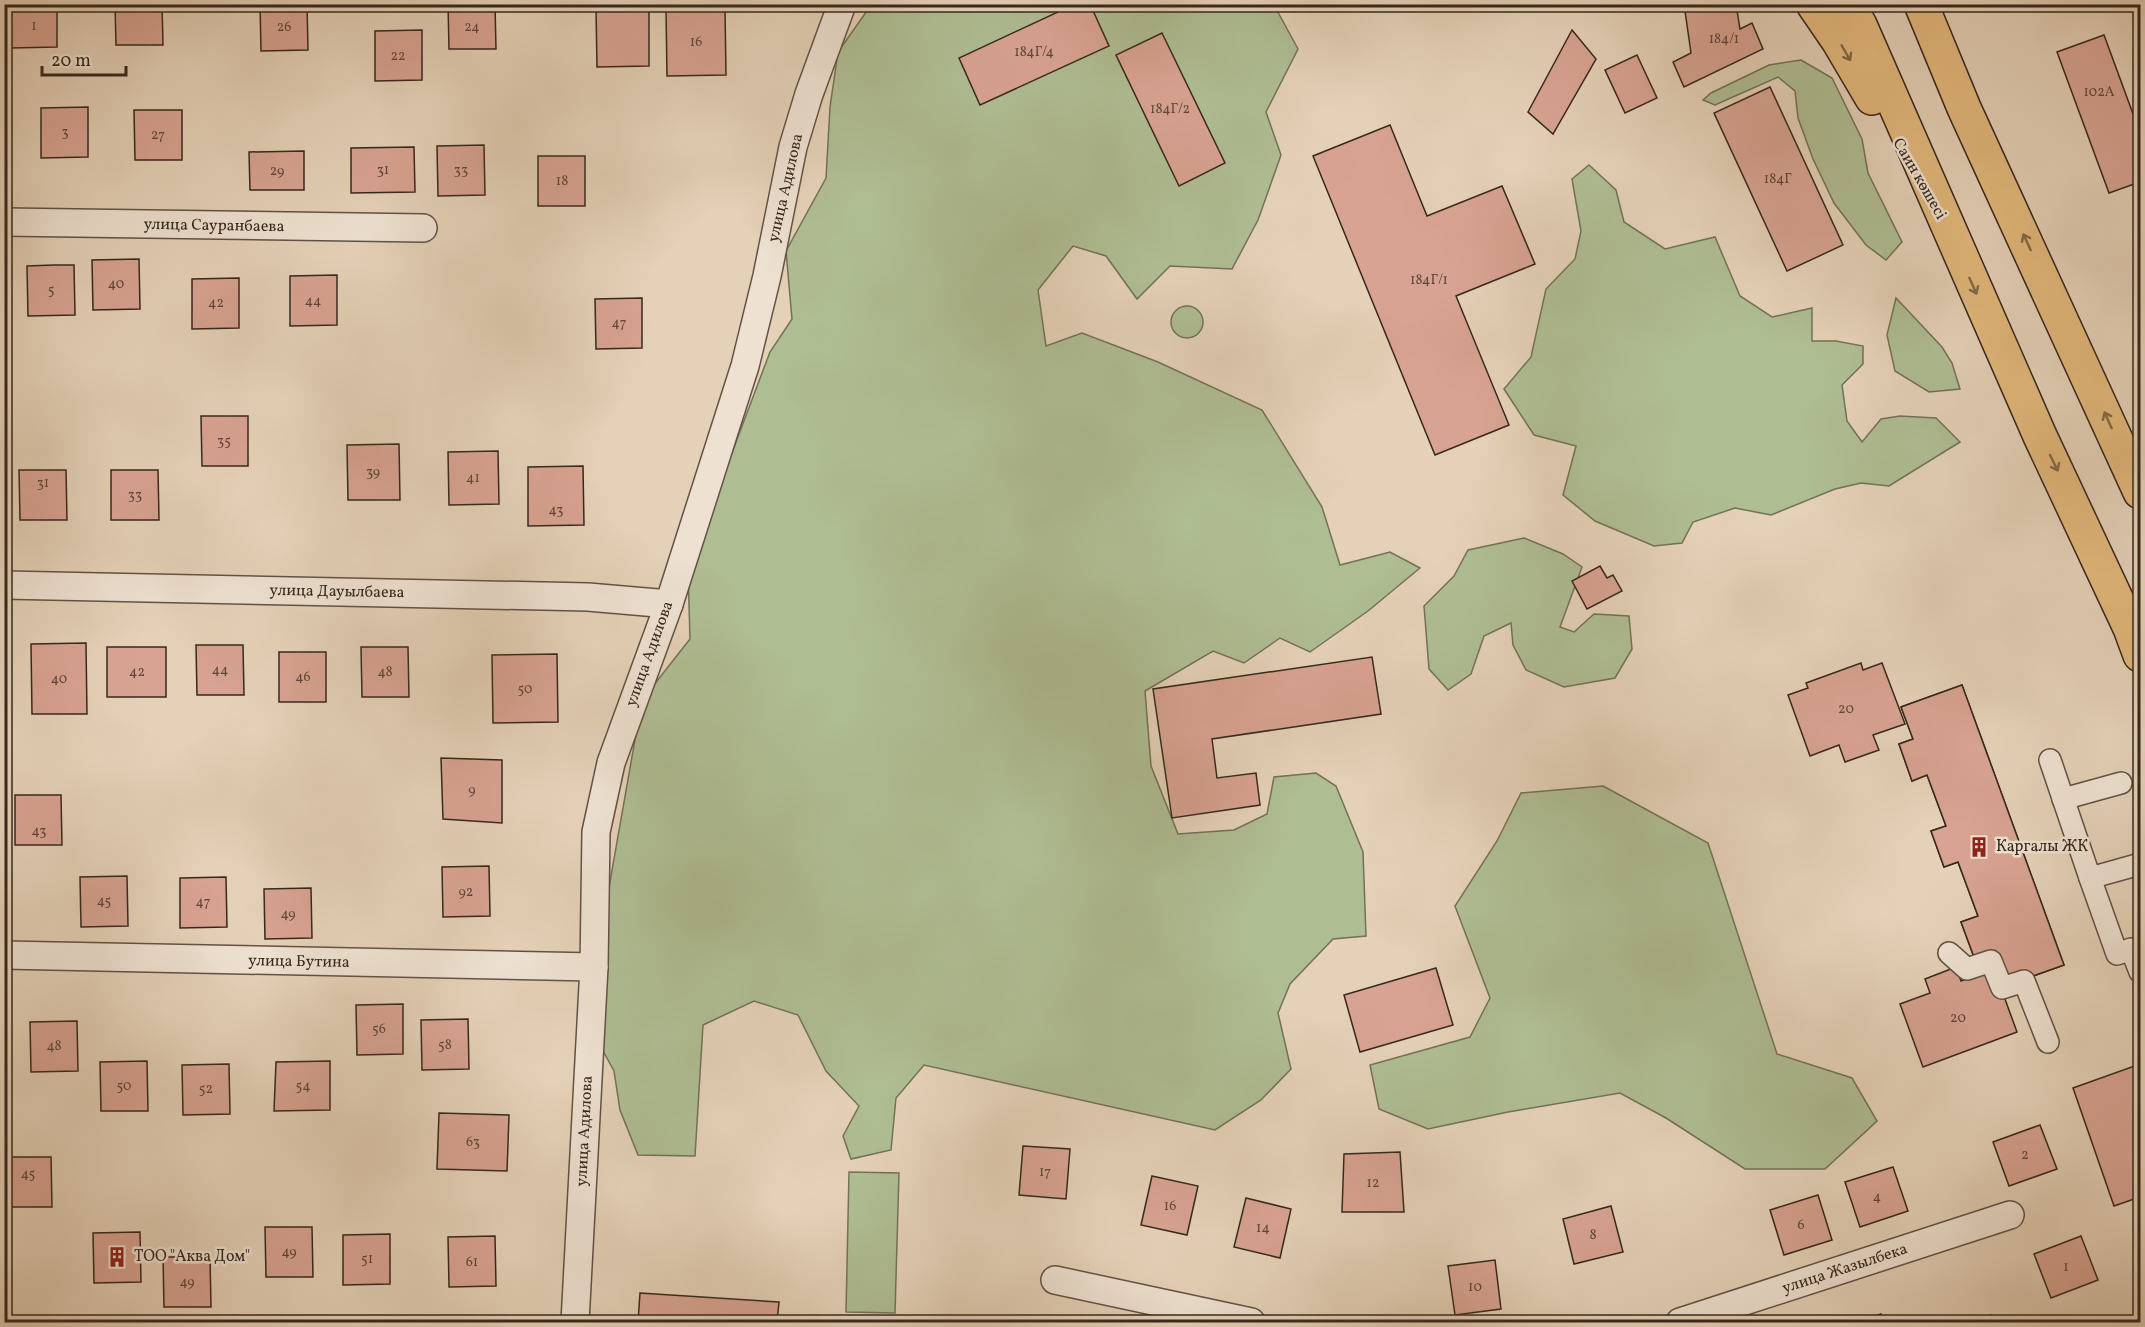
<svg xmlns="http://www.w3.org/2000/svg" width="2145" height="1327" font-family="Vollkorn,serif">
<rect width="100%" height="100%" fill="#e5d1b8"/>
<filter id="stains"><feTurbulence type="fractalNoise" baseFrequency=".00333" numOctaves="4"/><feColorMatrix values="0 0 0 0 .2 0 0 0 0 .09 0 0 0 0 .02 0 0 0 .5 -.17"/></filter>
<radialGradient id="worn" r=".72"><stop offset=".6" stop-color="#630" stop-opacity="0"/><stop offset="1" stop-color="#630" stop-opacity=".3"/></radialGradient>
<g fill="#afbd93" stroke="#727258" stroke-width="1.5">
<polygon points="871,5 1274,5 1298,49 1266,112 1281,155 1258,220 1232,269 1170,266 1137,299 1106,256 1073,246 1038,290 1046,346 1082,333 1158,362 1262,410 1322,507 1340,565 1390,552 1420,568 1368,611 1310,652 1280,638 1244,663 1213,651 1145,691 1151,766 1178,834 1234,830 1267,814 1274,777 1316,773 1336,786 1363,852 1366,936 1333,939 1290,984 1278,1013 1291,1069 1261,1100 1215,1130 924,1065 896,1098 891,1150 851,1159 843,1136 859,1106 826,1071 798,1015 754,1001 703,1025 695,1156 638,1155 620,1110 614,1071 602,1049 608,893 642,700 690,639 688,569 770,352 792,319 786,251 826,178 830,107 838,52"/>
<polygon points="1801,60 1832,78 1862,139 1868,173 1902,242 1886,260 1866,245 1834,203 1813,159 1798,118 1795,91 1778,77 1715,105 1703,100 1711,93 1769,65"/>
<polygon points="1589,165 1616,190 1624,222 1665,249 1715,237 1740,296 1772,317 1812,308 1812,341 1836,341 1863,346 1863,364 1842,385 1847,421 1862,442 1881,419 1900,416 1936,418 1960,442 1889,486 1861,483 1835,489 1771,515 1735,508 1693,522 1682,543 1654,546 1595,521 1563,495 1576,446 1534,435 1504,389 1531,357 1546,289 1575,259 1581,231 1572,179"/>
<polygon points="1896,298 1942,347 1952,363 1960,389 1929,392 1895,371 1887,335"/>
<circle cx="1187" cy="322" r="16"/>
<polygon points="1524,538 1563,554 1582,567 1560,627 1574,632 1594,614 1629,616 1632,649 1615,678 1564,687 1526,670 1513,645 1511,623 1484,636 1471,674 1448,690 1429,669 1424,606 1454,576 1468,550"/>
<polygon points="1603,786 1708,843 1777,1054 1852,1078 1877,1121 1825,1169 1745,1169 1666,1118 1620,1093 1508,1112 1428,1129 1379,1109 1370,1065 1470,1037 1490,998 1455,906 1497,841 1521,793"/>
<polygon points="849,1172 899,1173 895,1313 846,1312"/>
</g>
<g fill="#d8a392" stroke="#36281e" stroke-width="1.5">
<polygon points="10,4 57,4 57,47 11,48"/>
<polygon points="115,4 162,4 163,45 116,45"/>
<polygon points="260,4 307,4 308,50 261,51"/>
<polygon points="448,4 495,4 496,49 449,49"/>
<polygon points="1075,4 1090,4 1109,46 980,105 959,58"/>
<polygon points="1684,4 1736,4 1740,29 1752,23 1763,49 1684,87 1673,62 1691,53"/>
<polygon points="649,8 649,66 597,67 596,9"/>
<polygon points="666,9 725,9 726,75 667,76"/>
<polygon points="422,30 422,80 375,81 375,31"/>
<polygon points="1572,30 1596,59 1553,134 1528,112"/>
<polygon points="1162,33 1225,163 1179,186 1116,55"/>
<polygon points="2104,35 2140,133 2140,182 2109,193 2057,52"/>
<polygon points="1637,55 1657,98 1625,113 1605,70"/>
<polygon points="1770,87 1843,245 1787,271 1714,113"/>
<polygon points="88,107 88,157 41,158 41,108"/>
<polygon points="134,110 182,110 182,160 135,160"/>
<polygon points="1390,125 1427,216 1502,186 1535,264 1456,296 1509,425 1435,455 1313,156"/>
<polygon points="484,145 485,195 438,196 437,146"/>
<polygon points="414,147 415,192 351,193 351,148"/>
<polygon points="304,151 304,190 250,190 249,152"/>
<rect x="538" y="156" width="47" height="50"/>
<polygon points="139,259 140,309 93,310 92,260"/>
<polygon points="54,265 74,265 75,315 28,316 27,266"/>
<polygon points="337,275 337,325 290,326 290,276"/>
<polygon points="239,278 239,328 192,329 192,279"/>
<polygon points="642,298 642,348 596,349 595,299"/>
<polygon points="201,416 248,416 248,466 202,466"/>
<polygon points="399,444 400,500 348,500 347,445"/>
<polygon points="498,451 499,504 449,505 448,452"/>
<polygon points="583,466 584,525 528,526 528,467"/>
<polygon points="19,470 66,470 67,520 20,520"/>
<polygon points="111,470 158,470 159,520 111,520"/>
<polygon points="1600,566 1607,578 1613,575 1622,591 1587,609 1572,581"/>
<polygon points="86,643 87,714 32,714 31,644"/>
<polygon points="196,645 243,645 244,695 197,695"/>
<rect x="107" y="647" width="59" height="50"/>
<polygon points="361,647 408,647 409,697 362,697"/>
<rect x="279" y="652" width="47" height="50"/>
<polygon points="557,654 558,722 493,723 492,655"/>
<polygon points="1372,657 1381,714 1212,739 1217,778 1256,773 1260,805 1172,818 1153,689"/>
<polygon points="1861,663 1863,670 1882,663 1905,724 1873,735 1879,750 1845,762 1839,745 1810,756 1788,695 1808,688 1806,683"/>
<polygon points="1962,685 2064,965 2002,987 1974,957 1961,922 1978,916 1958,862 1944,867 1931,831 1946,826 1927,775 1912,781 1899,744 1913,739 1901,707"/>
<polygon points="1962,685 2064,965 2002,987 1974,957 1961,922 1978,916 1958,862 1944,867 1931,831 1946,826 1927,775 1912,781 1899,744 1913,739 1901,707"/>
<polygon points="441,758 502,760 502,823 443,819"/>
<polygon points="15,795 61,795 62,845 15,845"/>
<polygon points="489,866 490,916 443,917 442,867"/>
<polygon points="127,876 128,926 81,927 80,877"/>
<polygon points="226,877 227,927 180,928 180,878"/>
<polygon points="311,888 312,938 265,939 264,889"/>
<polygon points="1956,967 1961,981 1994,969 2017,1032 1923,1067 1900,1004 1930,993 1925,979"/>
<polygon points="1436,968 1453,1025 1360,1052 1344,995"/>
<polygon points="403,1004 403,1054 357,1055 356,1005"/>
<polygon points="468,1019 469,1069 422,1070 421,1020"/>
<polygon points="77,1021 78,1071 31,1072 30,1022"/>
<polygon points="147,1061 148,1111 101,1111 100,1062"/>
<polygon points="330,1061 330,1110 274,1111 276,1062"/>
<polygon points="229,1064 230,1114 183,1115 182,1065"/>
<polygon points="2140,1064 2140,1197 2114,1206 2073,1088"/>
<polygon points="439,1113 509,1115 507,1171 437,1169"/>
<polygon points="2040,1125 2057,1169 2009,1186 1993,1142"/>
<polygon points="1023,1146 1070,1149 1066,1199 1019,1195"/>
<polygon points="1400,1152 1404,1212 1342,1212 1344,1154"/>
<polygon points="4,1157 51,1157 52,1207 5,1207"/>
<polygon points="1893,1167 1908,1211 1860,1227 1845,1182"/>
<polygon points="1152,1176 1198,1186 1187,1235 1141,1225"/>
<polygon points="1818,1195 1832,1240 1784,1255 1770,1210"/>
<polygon points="1246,1198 1291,1209 1280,1258 1234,1247"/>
<polygon points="1611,1206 1623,1252 1574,1264 1563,1219"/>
<polygon points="265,1227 312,1227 313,1277 266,1277"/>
<polygon points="140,1232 141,1282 94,1283 93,1233"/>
<polygon points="390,1234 390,1284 343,1285 343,1235"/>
<polygon points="495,1236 496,1286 449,1287 448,1237"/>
<polygon points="2081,1236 2098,1280 2051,1298 2034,1254"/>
<polygon points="163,1257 210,1257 211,1307 164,1307"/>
<polygon points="1495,1260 1501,1309 1455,1315 1448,1266"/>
<polygon points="640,1293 779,1302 777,1322 638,1322"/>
<polygon points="1881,1314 1884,1322 1857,1322"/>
<polygon points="1991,1315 1994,1322 1971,1322"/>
</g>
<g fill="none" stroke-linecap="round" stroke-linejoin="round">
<g stroke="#625244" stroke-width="24">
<g id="pedestrian">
<polyline points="2050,760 2090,878 2140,864"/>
<polyline points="2063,799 2121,783"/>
<polyline points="2090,878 2117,954 2131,949 2140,972"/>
<polyline points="1949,953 1967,969 1991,961 2002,988 2024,981 2048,1042"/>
</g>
</g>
<g stroke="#625244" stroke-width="30">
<g id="minor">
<polyline points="4,222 423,228"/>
<polyline points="4,585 588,597 669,604"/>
<polyline points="4,955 594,967"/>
<polyline points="1055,1280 1251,1322"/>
<polyline points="575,1322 594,967 596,832 611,763 669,604 745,366 767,276 793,147 809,94 842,4"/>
<polyline points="1680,1322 2010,1215"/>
</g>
</g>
<g stroke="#36281e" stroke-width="36">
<g id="primary">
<polyline points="1813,4 1839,42 1872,98"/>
<polyline points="1848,4 1860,25 2040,436 2130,628 2140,655"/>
<polyline points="1921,4 1964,108 2140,492"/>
</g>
</g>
<use href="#pedestrian" stroke="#eee1d1" stroke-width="21"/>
<use href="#minor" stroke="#eee1d1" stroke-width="27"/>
<use href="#primary" stroke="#e2b87c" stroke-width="33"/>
</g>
<defs><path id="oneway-shaft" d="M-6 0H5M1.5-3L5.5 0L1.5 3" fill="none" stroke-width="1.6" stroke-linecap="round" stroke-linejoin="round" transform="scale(1.5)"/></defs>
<g stroke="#836948">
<use href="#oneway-shaft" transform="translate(1846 53) rotate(60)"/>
<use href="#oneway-shaft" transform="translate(2027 242) rotate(-115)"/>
<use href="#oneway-shaft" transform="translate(1973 286) rotate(66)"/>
<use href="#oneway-shaft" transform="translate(2108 420) rotate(-114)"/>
<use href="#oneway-shaft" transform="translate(2054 463) rotate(64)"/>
</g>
<defs>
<g id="building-bare" transform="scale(1.62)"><path d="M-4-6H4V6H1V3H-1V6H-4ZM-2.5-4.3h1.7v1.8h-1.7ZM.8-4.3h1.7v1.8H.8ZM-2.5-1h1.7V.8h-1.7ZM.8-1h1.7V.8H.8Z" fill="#8f2418" stroke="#eee1d1" stroke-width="2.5" paint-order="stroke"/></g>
</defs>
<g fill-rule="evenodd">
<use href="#building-bare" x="1979" y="847"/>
<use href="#building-bare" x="117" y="1257"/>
</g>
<g text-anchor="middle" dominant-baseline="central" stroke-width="5" stroke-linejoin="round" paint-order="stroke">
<g font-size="14" fill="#5e473b">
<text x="34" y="26">1</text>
<text x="284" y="27">26</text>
<text x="472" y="27">24</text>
<text x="1724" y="39">184/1</text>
<text x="696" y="42">16</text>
<text x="1034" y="52">184Г/4</text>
<text x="398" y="56">22</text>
<text x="2099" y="92">102А</text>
<text x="1170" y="109">184Г/2</text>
<text x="65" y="132">3</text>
<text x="158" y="135">27</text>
<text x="383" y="170">31</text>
<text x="461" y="170">33</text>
<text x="277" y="171">29</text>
<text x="1778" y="179">184Г</text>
<text x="562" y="181">18</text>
<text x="1429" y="280">184Г/1</text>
<text x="116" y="284">40</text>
<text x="51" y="290">5</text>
<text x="313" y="301">44</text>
<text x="216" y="303">42</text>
<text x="619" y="323">47</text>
<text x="224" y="441">35</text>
<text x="373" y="472">39</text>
<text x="473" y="478">41</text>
<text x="43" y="483">31</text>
<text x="135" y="495">33</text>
<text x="556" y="510">43</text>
<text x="220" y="670">44</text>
<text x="137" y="672">42</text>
<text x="385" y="672">48</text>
<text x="303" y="677">46</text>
<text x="59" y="679">40</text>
<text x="525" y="689">50</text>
<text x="1846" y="709">20</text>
<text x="472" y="790">9</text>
<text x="39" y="831">43</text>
<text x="466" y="892">92</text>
<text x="104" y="901">45</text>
<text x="203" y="902">47</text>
<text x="288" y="914">49</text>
<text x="1958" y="1018">20</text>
<text x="379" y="1029">56</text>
<text x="445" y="1045">58</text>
<text x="54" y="1046">48</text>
<text x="124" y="1086">50</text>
<text x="303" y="1086">54</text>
<text x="206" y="1089">52</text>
<text x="473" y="1142">63</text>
<text x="2025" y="1155">2</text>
<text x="1045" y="1172">17</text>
<text x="28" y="1174">45</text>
<text x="1373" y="1183">12</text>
<text x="1877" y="1197">4</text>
<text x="1170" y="1206">16</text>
<text x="1801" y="1225">6</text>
<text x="1263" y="1228">14</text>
<text x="1593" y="1235">8</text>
<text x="289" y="1252">49</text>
<text x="367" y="1259">51</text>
<text x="472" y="1262">61</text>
<text x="2066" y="1267">1</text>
<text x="187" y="1282">49</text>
<text x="1475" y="1287">10</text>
</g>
<g font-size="16" fill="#36281e" stroke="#eee1d1">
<text transform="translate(1919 179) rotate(60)">Саин көшесі</text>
<text transform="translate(786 188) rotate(-77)">улица Адилова</text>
<text transform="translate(214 226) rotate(1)">улица Сауранбаева</text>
<text transform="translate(337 592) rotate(1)">улица Дауылбаева</text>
<text transform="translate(650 654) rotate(-70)">улица Адилова</text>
<text transform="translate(299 962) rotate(1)">улица Бутина</text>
<text transform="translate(585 1131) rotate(-87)">улица Адилова</text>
<text transform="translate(1845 1269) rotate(-18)">улица Жазылбека</text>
</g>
<g font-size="16" fill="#36281e" stroke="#eee1d1" text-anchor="start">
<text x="1996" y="847">Каргалы ЖК</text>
<text x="134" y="1257">ТОО "Аква Дом"</text>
</g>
</g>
<rect width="2145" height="1327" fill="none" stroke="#e5d1b8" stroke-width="24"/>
<rect x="6" y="6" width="2133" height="1315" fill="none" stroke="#36281e" stroke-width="3"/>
<rect x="12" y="12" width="2121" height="1303" fill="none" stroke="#36281e" stroke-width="1.5"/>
<path d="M42 66v9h84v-9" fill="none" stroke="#36281e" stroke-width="3"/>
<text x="51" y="66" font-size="18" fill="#36281e" stroke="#eee1d1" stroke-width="4.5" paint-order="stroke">20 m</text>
<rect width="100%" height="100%" filter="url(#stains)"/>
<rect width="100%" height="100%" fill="url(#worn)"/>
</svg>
